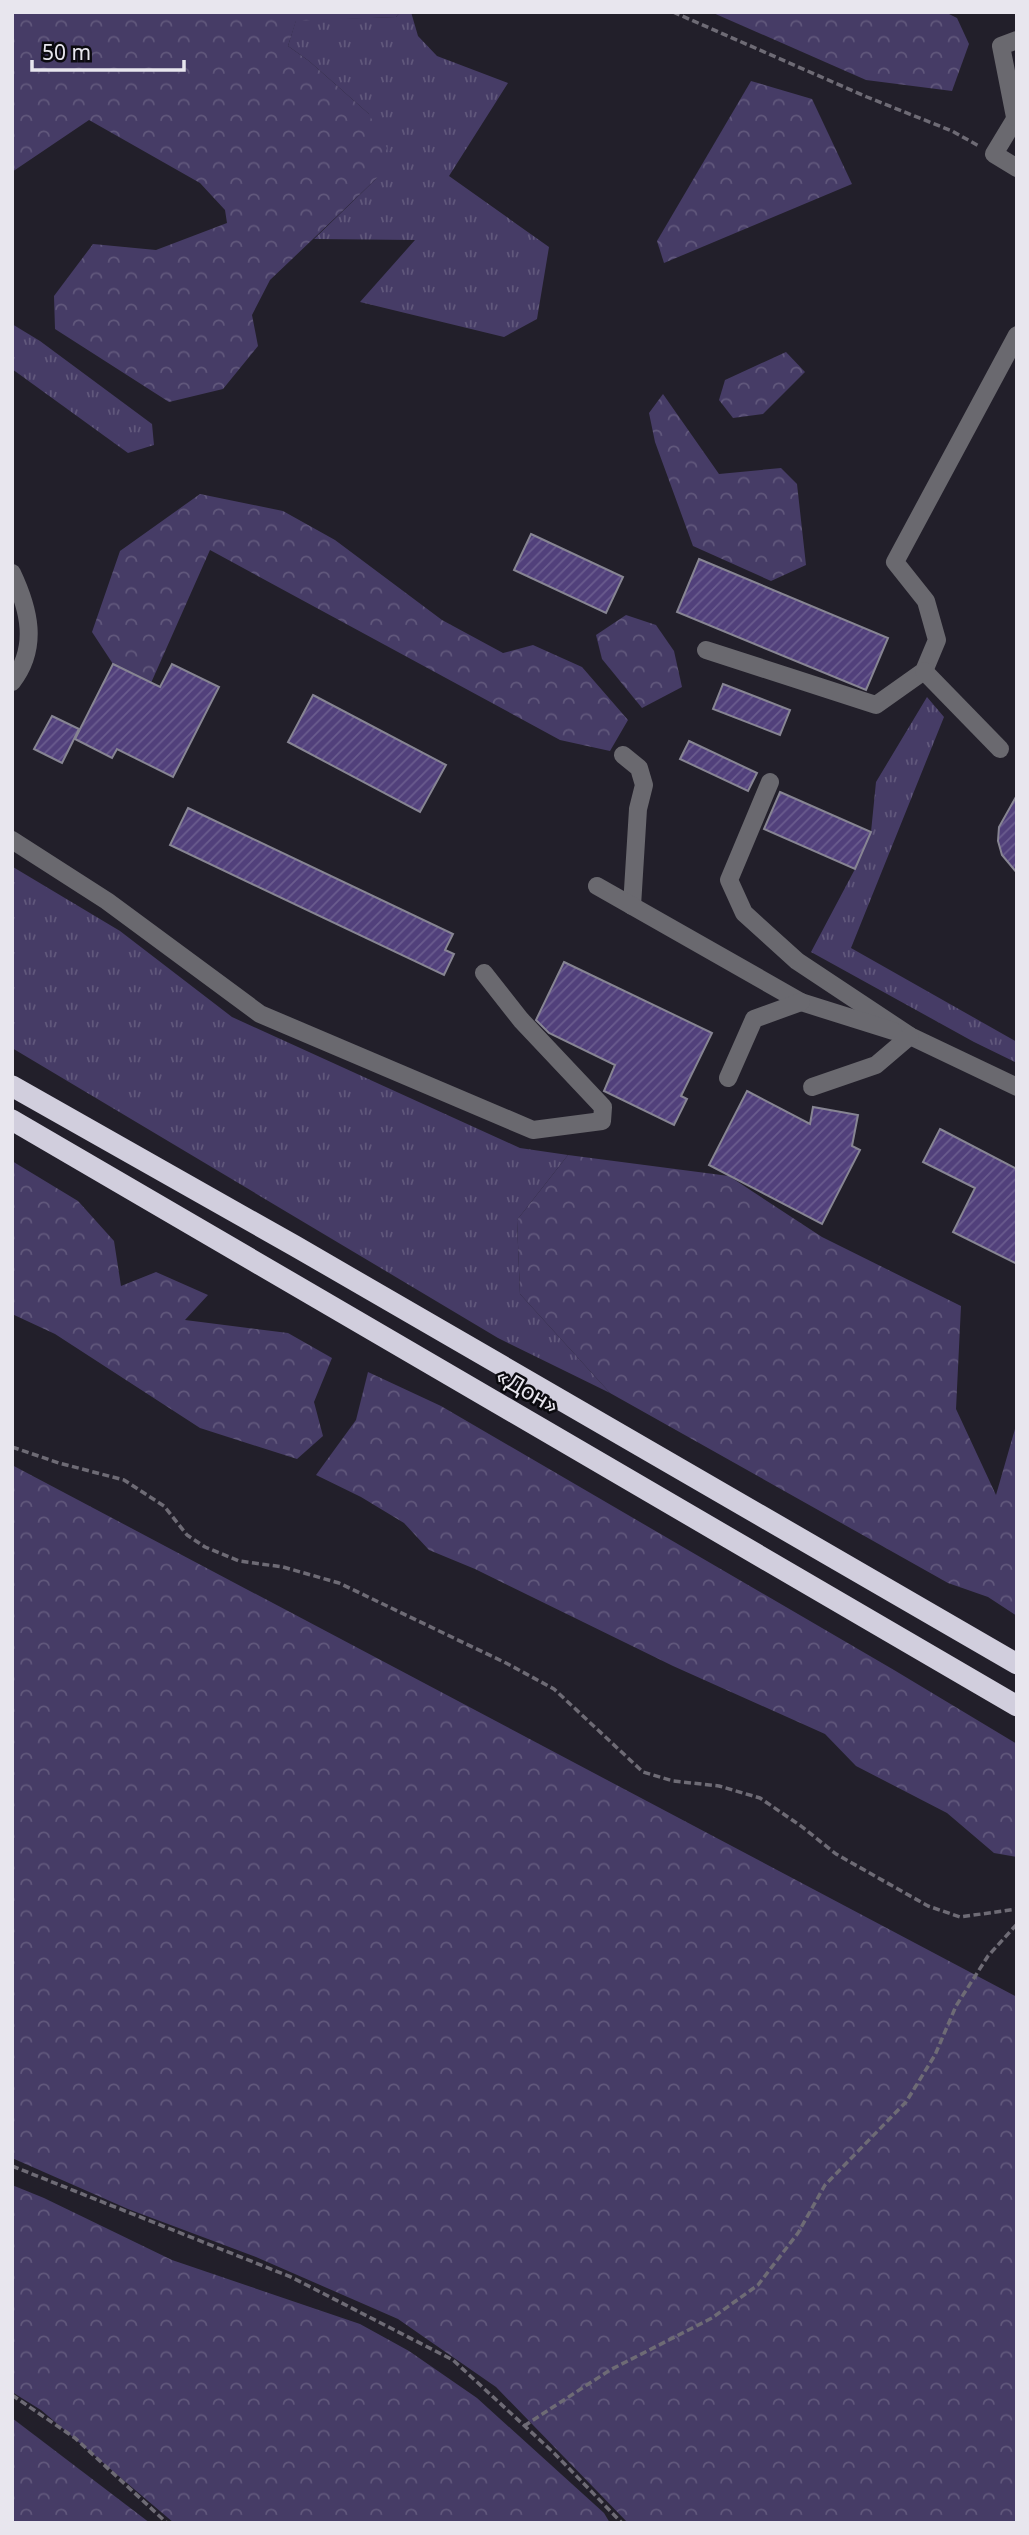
<svg xmlns="http://www.w3.org/2000/svg" width="1029" height="2535" font-family="'Noto Sans',sans-serif">
<defs>
<pattern id="grass-tufts" width="24" height="20" patternUnits="userSpaceOnUse" patternTransform="scale(1.75)"><rect width="24" height="20" fill="#463c66"/><path d="M3 7l-1-3M5 7V3M7 7l1-3M15 17l-1-3M17 17v-4M19 17l1-3" fill="none" stroke="#61587c"/></pattern>
<pattern id="forest-crowns" width="20" height="18" patternUnits="userSpaceOnUse" patternTransform="scale(1.75)"><rect width="20" height="18" fill="#463c66"/><path d="M2 6a3 3 0 1 1 6 0M12 15a3 3 0 1 1 6 0" fill="none" stroke="#61587c"/></pattern>
<pattern id="building-hatch" width="6" height="6" patternUnits="userSpaceOnUse" patternTransform="scale(1.75)"><rect width="6" height="6" fill="#51407b"/><path d="M-1 1l2-2M0 6l6-6M5 7l2-2" fill="none" stroke="#6a5c8e"/></pattern>
</defs>
<rect width="100%" height="100%" fill="#221f2a"/>
<g fill="url(#grass-tufts)">
<polygon points="400,12 411,12 418,36 437,56 508,83 449,176 549,247 537,319 504,337 360,302 415,240 314,239 377,178 369,114 309,61 288,46 296,20 396,17"/>
<polygon points="12,324 40,341 152,424 154,445 128,453 12,369"/>
<polygon points="927,697 944,717 851,948 1017,1042 1017,1063 974,1042 811,952 855,869 871,832 876,782"/>
<polygon points="13,867 120,931 232,1017 520,1148 568,1155 517,1220 520,1294 610,1393 498,1338 12,1048"/>
</g>
<g fill="url(#forest-crowns)">
<polygon points="12,12 400,12 396,17 296,21 288,46 309,61 369,114 387,148 377,178 270,280 252,315 258,346 223,389 169,402 55,329 54,296 93,244 156,250 227,223 225,210 200,183 89,120 12,172"/>
<polygon points="711,12 945,12 957,18 969,44 952,91 866,80"/>
<polygon points="751,81 812,99 852,184 664,263 657,241"/>
<polygon points="786,352 805,372 763,414 733,418 719,400 725,380"/>
<polygon points="663,394 719,474 781,468 797,484 806,565 771,581 693,546 655,442 649,413"/>
<polygon points="200,494 283,511 335,540 442,620 503,653 533,645 582,667 628,720 610,751 560,740 210,550 151,683 113,664 92,632 120,551"/>
<polygon points="626,615 656,625 674,651 682,687 642,708 602,659 596,635"/>
<polygon points="568,1155 729,1176 822,1237 961,1306 956,1409 996,1495 1017,1422 1017,1616 988,1597 948,1583 610,1393 520,1294 517,1220"/>
<polygon points="12,1161 78,1201 114,1241 121,1286 156,1272 208,1295 185,1320 288,1333 332,1358 314,1402 323,1436 297,1459 200,1428 55,1334 12,1314"/>
<polygon points="368,1372 441,1406 894,1670 1017,1744 1017,1857 994,1853 947,1813 856,1766 825,1734 673,1666 475,1569 429,1550 404,1523 361,1497 316,1475 356,1420"/>
<polygon points="12,1465 1017,1997 1017,2523 628,2523 496,2387 398,2319 256,2257 128,2209 12,2158"/>
<polygon points="12,2185 44,2198 172,2260 360,2324 409,2351 477,2398 604,2513 610,2523 174,2523 41,2410 12,2392"/>
<polygon points="12,2418 150,2523 12,2523"/>
</g>
<g fill="url(#building-hatch)" stroke="#878593" stroke-width="2">
<polygon points="531,534 623,577 606,613 514,570"/>
<polygon points="699,559 888,638 866,690 677,612"/>
<polygon points="113,664 160,687 172,664 219,687 173,777 117,749 112,758 75,739"/>
<polygon points="723,684 790,710 780,735 713,709"/>
<polygon points="313,695 446,765 420,812 288,742"/>
<polygon points="52,716 79,729 62,763 34,749"/>
<polygon points="689,741 757,773 748,791 680,759"/>
<polygon points="780,792 871,832 855,869 764,829"/>
<polygon points="1017,795 1017,873 1002,855 998,841 999,827"/>
<polygon points="188,808 453,934 445,950 454,954 444,975 170,845"/>
<polygon points="564,962 712,1033 681,1096 687,1099 674,1125 604,1091 615,1065 549,1033 536,1020"/>
<polygon points="747,1091 810,1124 813,1107 858,1115 852,1146 860,1150 822,1224 709,1165"/>
<polygon points="940,1129 1017,1169 1017,1264 953,1232 975,1188 923,1162"/>
</g>
<g fill="none" stroke-linecap="round" stroke-linejoin="round">
<g stroke="#6e6b75" stroke-width="3.5" stroke-dasharray="7 3.5" stroke-linecap="butt">
<polyline points="673,12 867,97 952,131 979,146"/>
<polyline points="1017,1003 1017,1006"/>
<polyline points="12,1447 59,1463 124,1480 164,1506 187,1535 205,1547 239,1561 283,1567 339,1583 506,1663 554,1689 643,1772 673,1781 719,1786 760,1798 801,1826 836,1854 928,1906 960,1917 1017,1909"/>
<polyline points="12,2166 291,2277 453,2360 554,2453 622,2523"/>
<polyline points="12,2395 75,2438 167,2523"/>
<polyline points="524,2426 610,2370 712,2318 758,2285 798,2233 825,2185 906,2102 935,2055 956,2006 988,1956 1017,1924"/>
</g>
<g stroke="#6a696f" stroke-width="18">
<polyline points="1017,116 994,154 1017,168"/>
<polyline points="1015,117 1001,46 1017,40"/>
<path d="M 12,573 C 29,609 39,647 12,682"/>
<polyline points="706,650 876,705 924,671 937,640 926,601 895,562 1017,335"/>
<polyline points="924,671 1000,749"/>
<polyline points="623,755 639,768 644,785 638,809 632,906"/>
<polyline points="770,782 729,880 744,913 797,961 910,1036 1017,1087"/>
<polyline points="12,840 107,901 260,1014 533,1130 602,1121 603,1107 521,1020 484,973"/>
<polyline points="597,886 801,1002 893,1031"/>
<polyline points="728,1078 754,1019 801,1002"/>
<polyline points="812,1087 876,1065 910,1036"/>
</g>
<g stroke="#d1cedd" stroke-width="21">
<polyline points="12,1086 295,1246 1017,1664"/>
<polyline points="12,1120 1017,1706"/>
</g>
</g>
<g text-anchor="middle" dominant-baseline="central" stroke-width="5" stroke-linejoin="round" paint-order="stroke">
<g font-size="23" fill="#e8e6ee" stroke="#0b0a0f">
<text transform="translate(528 1390) rotate(30)">«Дон»</text>
</g>
</g>
<rect width="1029" height="2535" fill="none" stroke="#e8e6ee" stroke-width="28"/>
<path d="M32 60v10h152v-10" fill="none" stroke="#e8e6ee" stroke-width="3.5"/>
<text x="42" y="60" font-size="21" fill="#e8e6ee" stroke="#0b0a0f" stroke-width="5" paint-order="stroke">50 m</text>
</svg>
